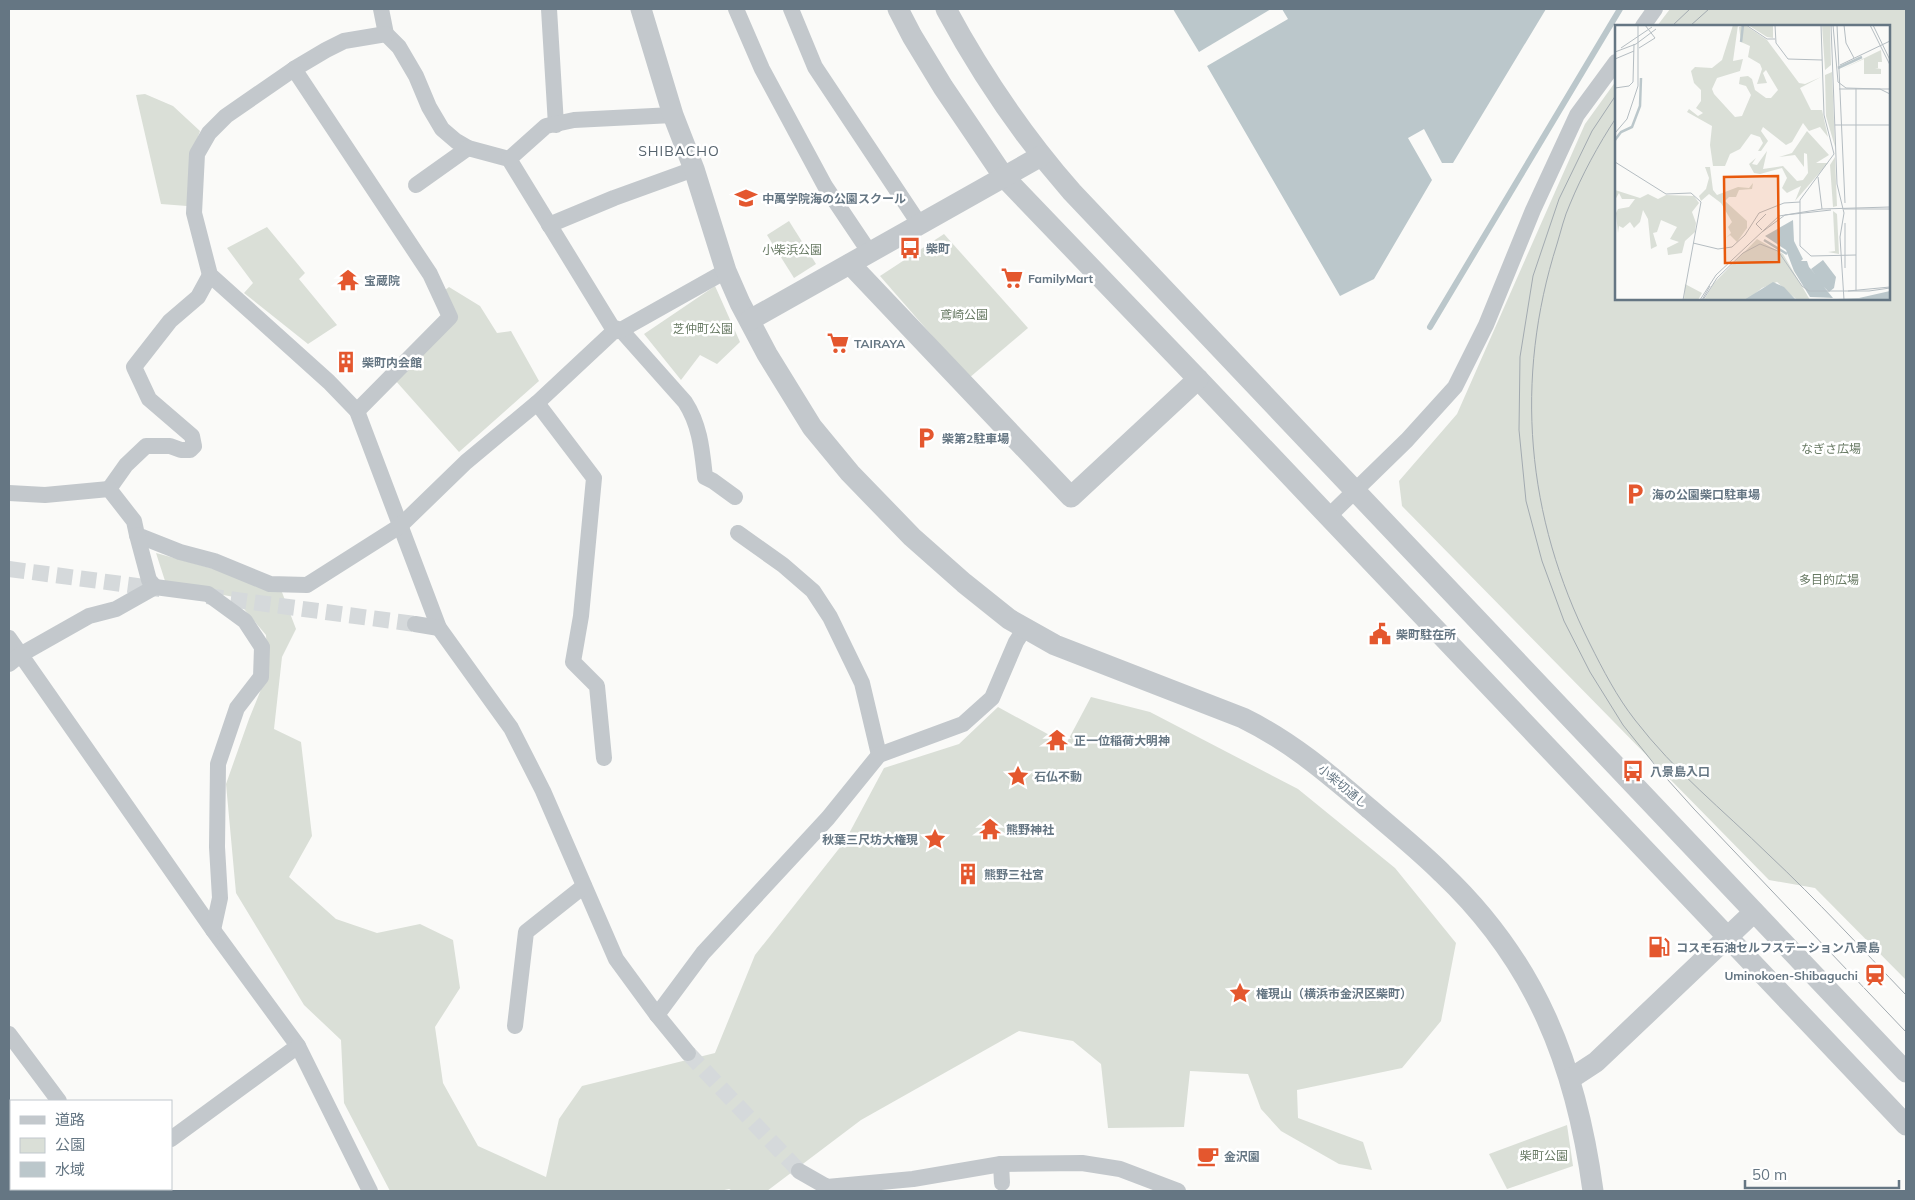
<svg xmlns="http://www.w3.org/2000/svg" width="1915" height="1200" font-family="Mulish,'Noto Sans JP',sans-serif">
<rect width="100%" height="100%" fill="#fafaf8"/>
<g fill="#dadfd7">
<polygon points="1670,9 1906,9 1906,980 1815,888 1769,880 1402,506 1399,481 1457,414 1585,124 1616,81 1616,299 1889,299 1889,26 1657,26"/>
<polygon points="145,94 173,106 200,131 193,151 187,206 161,204 136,95"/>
<polygon points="789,221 816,264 794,278 767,235"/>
<polygon points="267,227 305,273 299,279 337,325 308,344 244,293 253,283 227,248"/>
<polygon points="944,234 1028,328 969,378 880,276"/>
<polygon points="715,286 740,342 717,364 700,355 681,380 644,334"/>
<polygon points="449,287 480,306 497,333 511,331 539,381 459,452 395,380 453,317 445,290"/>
<polygon points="156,553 280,587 296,629 282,657 274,729 301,742 312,836 289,877 336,919 377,933 420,924 453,940 460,988 435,1027 443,1083 478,1146 546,1177 559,1119 582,1086 715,1053 755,955 845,841 884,768 959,744 998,707 1066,744 1091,697 1150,712 1298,789 1395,868 1456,943 1441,1021 1402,1068 1297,1090 1298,1118 1363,1142 1372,1170 1339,1164 1281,1131 1261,1109 1248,1074 1190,1071 1184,1127 1108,1128 1101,1064 1073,1041 1019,1031 861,1120 767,1191 733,1191 729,1189 720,1191 390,1191 344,1103 341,1040 304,1005 236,893 226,784 249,719 268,672 266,635 234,597 166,584"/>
<polygon points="1567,1125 1573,1166 1507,1189 1489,1154"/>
</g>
<g fill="#bbc7cb">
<polygon points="1173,9 1271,9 1199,52"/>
<polygon points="1282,9 1546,9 1453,163 1442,163 1424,129 1408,138 1432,180 1374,279 1340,296 1207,66 1288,19"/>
</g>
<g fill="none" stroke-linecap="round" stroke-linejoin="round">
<polyline stroke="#bbc7cb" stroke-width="6" points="1430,327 1620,9"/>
<g stroke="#d5d9db" stroke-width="16" stroke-dasharray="16 8" stroke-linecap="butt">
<polyline points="9,569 160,589"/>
<polyline points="207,596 415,624"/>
<polyline points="688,1053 799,1171"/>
</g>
<g stroke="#c3c8cc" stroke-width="16">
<path d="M 381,9 L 386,34 L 399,47 L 416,76 L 429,107 L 442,129 L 456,141 L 468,148 L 509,159 L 612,327 L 621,330 L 685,402 C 700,425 702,450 705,477 L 713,481 L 735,497"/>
<polyline points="549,9 556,125"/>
<polyline points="736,9 762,69 825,186 870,253"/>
<polyline points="791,9 815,67 920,225"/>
<polyline points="1643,26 1655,9"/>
<polyline points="386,34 344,41 326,50 294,69 226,116 209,133 197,154 194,213 210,275 329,382 357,411 439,628 511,728 543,791 616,959 657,1015 688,1053"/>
<polyline points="294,69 430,274 450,317 357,411"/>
<polyline points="509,159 546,126 574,120 673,115"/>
<polyline points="416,185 468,148"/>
<polyline points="549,225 614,198 694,169"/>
<polyline points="537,403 594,478 581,616 573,662 597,686 604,758"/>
<polyline points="109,489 126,465 146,446 170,446 181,450 190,450 194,446 192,436 149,399 134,367 170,321 198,297 210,275"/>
<polyline points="9,493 45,495 109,489 134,521 137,535 180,552 214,561 270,584 307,585 400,526 466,462 537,403 613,332 621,330 726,271"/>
<polyline points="1328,517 1407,440 1455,387 1486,325 1533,210 1577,115 1616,62"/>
<polyline points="738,533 783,565 813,591 830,617 862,683 879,755"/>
<polyline points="137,535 149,580 155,587"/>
<polyline points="415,624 439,628"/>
<polyline points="9,638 213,930 298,1046 171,1139"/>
<polyline points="9,664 20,655 89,616 116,609 155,587 208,594 245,621 262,647 261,677 237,708 218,764 217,847 220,898 213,930"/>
<polyline points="657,1015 703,953 828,818 879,755 963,724 992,698 1016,642 1025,628"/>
<polyline points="515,1026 526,932 584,886"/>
<polyline points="9,1034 59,1101"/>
<polyline points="298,1046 370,1191"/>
<polyline points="1001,1164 1002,1183"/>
<polyline points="799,1171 827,1187 913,1179 1001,1164 1082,1163 1120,1169 1178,1191"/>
<polyline points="102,1191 105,1189"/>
</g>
<g stroke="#c3c8cc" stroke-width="21">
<path d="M 641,9 L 673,115 L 694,169 L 726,271 L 740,303 L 767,354 L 812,427 L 850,473 L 912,537 L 964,583 L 1009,619 L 1055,645 L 1243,718 C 1292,742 1330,775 1371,810 C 1395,831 1420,851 1442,873 C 1536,962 1576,1065 1593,1191"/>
<polyline points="898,9 912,36 943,87 1004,177 1198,379 1906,1125"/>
<path d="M 946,9 C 981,74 1023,136 1072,192 L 1906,1072"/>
<polyline points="850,264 1071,497 1198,379"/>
<polyline points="750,320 1041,156"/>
<polyline points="1570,1079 1596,1062 1754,912"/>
</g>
<g stroke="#a2aab0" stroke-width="1">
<polyline points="1672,26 1690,9"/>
<polyline points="1690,26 1709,9"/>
<polyline points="1616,95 1592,131 1559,199 1533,276 1520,357 1519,430 1526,501 1542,561 1564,621 1590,672 1623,725 1659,770 1694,809 1906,1032"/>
<path d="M 1616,118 C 1598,145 1582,175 1570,204 C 1564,217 1561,231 1557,244 C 1514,379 1526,517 1590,644 C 1603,670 1617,697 1635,720 C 1675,772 1722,809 1769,855 C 1817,900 1861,948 1906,995"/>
</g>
</g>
<defs>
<g id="school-bare" transform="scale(1.725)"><path d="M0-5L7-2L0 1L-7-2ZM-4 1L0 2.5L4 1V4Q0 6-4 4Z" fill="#e4572e" stroke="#fff" stroke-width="2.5" paint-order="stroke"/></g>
<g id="bus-bare" transform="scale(1.725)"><path d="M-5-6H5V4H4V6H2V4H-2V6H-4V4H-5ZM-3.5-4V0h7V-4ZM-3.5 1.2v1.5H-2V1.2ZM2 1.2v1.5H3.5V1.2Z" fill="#e4572e" stroke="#fff" stroke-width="2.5" paint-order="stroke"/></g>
<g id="supermarket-bare" transform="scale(1.725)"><path d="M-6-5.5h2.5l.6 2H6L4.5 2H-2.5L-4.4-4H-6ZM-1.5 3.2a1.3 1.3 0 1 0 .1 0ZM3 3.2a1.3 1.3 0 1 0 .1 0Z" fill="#e4572e" stroke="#fff" stroke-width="2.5" paint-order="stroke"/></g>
<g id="temple-bare" transform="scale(1.725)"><path d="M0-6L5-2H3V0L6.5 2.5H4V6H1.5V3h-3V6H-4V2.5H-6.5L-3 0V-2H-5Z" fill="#e4572e" stroke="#fff" stroke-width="2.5" paint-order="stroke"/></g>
<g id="building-bare" transform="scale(1.725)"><path d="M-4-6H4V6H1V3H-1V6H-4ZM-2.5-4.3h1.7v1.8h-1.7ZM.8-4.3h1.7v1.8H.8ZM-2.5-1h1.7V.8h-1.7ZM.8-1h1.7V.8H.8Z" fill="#e4572e" stroke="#fff" stroke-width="2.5" paint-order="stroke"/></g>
<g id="parking-bare" transform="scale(1.725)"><path d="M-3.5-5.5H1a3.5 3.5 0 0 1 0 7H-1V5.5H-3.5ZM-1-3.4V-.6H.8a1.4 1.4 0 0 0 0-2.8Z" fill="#e4572e" stroke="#fff" stroke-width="2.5" paint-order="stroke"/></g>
<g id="civic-bare" transform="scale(1.725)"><path d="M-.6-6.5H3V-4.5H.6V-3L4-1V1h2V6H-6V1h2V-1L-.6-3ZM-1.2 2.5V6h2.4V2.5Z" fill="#e4572e" stroke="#fff" stroke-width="2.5" paint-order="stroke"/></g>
<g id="sight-bare" transform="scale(1.725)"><path d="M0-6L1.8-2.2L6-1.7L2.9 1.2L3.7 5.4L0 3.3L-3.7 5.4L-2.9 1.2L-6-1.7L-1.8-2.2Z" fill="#e4572e" stroke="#fff" stroke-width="2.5" paint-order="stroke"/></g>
<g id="fuel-bare" transform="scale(1.725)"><path d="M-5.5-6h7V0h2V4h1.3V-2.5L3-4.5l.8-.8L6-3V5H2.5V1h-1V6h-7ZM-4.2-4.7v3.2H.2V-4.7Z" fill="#e4572e" stroke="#fff" stroke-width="2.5" paint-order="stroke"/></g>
<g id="station-bare" transform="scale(1.725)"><path d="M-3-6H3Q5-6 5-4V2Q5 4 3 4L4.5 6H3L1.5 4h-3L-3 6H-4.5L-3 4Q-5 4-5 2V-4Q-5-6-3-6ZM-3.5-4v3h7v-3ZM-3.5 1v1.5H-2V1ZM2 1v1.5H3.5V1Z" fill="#e4572e" stroke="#fff" stroke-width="2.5" paint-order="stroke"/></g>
<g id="cafe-bare" transform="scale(1.725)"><path d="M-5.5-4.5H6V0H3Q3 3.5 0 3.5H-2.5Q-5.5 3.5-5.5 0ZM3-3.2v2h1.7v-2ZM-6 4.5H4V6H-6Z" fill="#e4572e" stroke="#fff" stroke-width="2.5" paint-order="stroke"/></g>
</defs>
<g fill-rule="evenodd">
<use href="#school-bare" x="746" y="198"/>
<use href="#bus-bare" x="910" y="248"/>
<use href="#supermarket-bare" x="1012" y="278"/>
<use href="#temple-bare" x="348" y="280"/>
<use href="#supermarket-bare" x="838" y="343"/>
<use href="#building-bare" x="346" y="362"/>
<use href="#parking-bare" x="926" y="438"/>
<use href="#parking-bare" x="1635" y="494"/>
<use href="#civic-bare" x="1380" y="634"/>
<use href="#temple-bare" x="1057" y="740"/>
<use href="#bus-bare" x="1633" y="771"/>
<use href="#sight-bare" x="1018" y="776"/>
<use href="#temple-bare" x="990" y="829"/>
<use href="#sight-bare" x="935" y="839"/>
<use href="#building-bare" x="968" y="874"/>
<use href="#fuel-bare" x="1659" y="947"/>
<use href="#station-bare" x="1875" y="975"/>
<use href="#sight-bare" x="1240" y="993"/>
<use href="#cafe-bare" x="1208" y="1156"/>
</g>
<g text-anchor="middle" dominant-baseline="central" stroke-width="5" stroke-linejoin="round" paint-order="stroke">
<g font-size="12" font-weight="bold" fill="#657683" stroke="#fff" text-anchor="start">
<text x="762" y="198">中萬学院海の公園スクール</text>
<text x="926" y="248">柴町</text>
<text x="1028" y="278">FamilyMart</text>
<text x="364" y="280">宝蔵院</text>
<text x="854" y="343">TAIRAYA</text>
<text x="362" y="362">柴町内会館</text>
<text x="942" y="438">柴第2駐車場</text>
<text x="1652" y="494">海の公園柴口駐車場</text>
<text x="1396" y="634">柴町駐在所</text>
<text x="1074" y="740">正一位稲荷大明神</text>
<text x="1650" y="771">八景島入口</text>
<text x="1034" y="776">石仏不動</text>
<text x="1006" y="829">熊野神社</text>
<text x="918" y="839" text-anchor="end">秋葉三尺坊大権現</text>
<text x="984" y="874">熊野三社宮</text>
<text x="1676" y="947">コスモ石油セルフステーション八景島</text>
<text x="1858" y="975" text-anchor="end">Uminokoen-Shibaguchi</text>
<text x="1256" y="993">権現山（横浜市金沢区柴町）</text>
<text x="1224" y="1156">金沢園</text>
</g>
<g font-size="12" fill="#687a64" stroke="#fff">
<text x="792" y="249">小柴浜公園</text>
<text x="964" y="314">鳶崎公園</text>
<text x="703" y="328">芝仲町公園</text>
<text x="1831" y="448">なぎさ広場</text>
<text x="1829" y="579">多目的広場</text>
<text x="1544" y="1155">柴町公園</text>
</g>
<g font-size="12" fill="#657683" stroke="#fff">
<text transform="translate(1343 786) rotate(40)">小柴切通し</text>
</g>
<g font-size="14" letter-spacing="1" fill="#57646e" stroke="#fff">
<text x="679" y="151">SHIBACHO</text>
</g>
</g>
<g transform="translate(1615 25)">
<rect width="275" height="275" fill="#fafaf8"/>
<path d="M 118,0 L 123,0 L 118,36 L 128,34 L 125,46 L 102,53 L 97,64 L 99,69 L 120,92 L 127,91 L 136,70 L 131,61 L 124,59 L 125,52 L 133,51 L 137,54 L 140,65 L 151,73 L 156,73 L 163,65 L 151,45 L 148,48 L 152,58 L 142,59 L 147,44 L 145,39 L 133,32 L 135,21 L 126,17 L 124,2 L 130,0 L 152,15 L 184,58 L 190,59 L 206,52 L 185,63 L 196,85 L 207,85 L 213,112 L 205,102 L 194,106 L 188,98 L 177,117 L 171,120 L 148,102 L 146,106 L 153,116 L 146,126 L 143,126 L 148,118 L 145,112 L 136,109 L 125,124 L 115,129 L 110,141 L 98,141 L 95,120 L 97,101 L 72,87 L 74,84 L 83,91 L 88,88 L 81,83 L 86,76 L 86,65 L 79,58 L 76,46 L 80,42 L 97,43 L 107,35 ZM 133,0 L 158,0 L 158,13 L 152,12 ZM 207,0 L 215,0 L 216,40 L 210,45 ZM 266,25 L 267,37 L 263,37 L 263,43 L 260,43 L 266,44 L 266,49 L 249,49 L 249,34 L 225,45 ZM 217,47 L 220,122 L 211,91 L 210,50 ZM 192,106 L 214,130 L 201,138 L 213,138 L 180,176 L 186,161 L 172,168 L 167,163 L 172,153 L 167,143 L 145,149 L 139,148 L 134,139 L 141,133 L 137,139 L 142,140 L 152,126 L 148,144 L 168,141 L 182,156 L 188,155 L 193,148 L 192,129 L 189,128 L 189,142 L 180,130 L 164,132 L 177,128 ZM 220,132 L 222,181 L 218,182 L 215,140 ZM 90,142 L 95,142 L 98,165 L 102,170 L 123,162 L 134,163 L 138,158 L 137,164 L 124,165 L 121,172 L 114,172 L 110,176 L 132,196 L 132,203 L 122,217 L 115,210 L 111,213 L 116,208 L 113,202 L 117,197 L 106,178 L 94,169 L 86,176 L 84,171 L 91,164 L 94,153 ZM 0,165 L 25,173 L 33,169 L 43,174 L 51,170 L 79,171 L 84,178 L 77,187 L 81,198 L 80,207 L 70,216 L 67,228 L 53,230 L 52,223 L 64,217 L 55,214 L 62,202 L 46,195 L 42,207 L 38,208 L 42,221 L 36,224 L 33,194 L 28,185 L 25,197 L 19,203 L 15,197 L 8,203 L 4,201 L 3,208 L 1,188 L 3,184 L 14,182 L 20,174 L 7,174 L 4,168 L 0,175 ZM 218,186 L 222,189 L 224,229 L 213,227 L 220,226 ZM 142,214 L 168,229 L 195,275 L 182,275 L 162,257 L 147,263 L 132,275 L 89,275 L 99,258 ZM 70,259 L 87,268 L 83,275 L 69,275 Z" fill="#dadfd7"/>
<path d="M 178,195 L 179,216 L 188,234 L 186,236 L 192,236 L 194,242 L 201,250 L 196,244 L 208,235 L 221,252 L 219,263 L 214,267 L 209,262 L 218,273 L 244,273 L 275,266 L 275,275 L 195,272 L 179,246 L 171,225 L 150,211 ZM 158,257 L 169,262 L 181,275 L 129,275 Z" fill="#bbc7cb"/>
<path fill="none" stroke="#bbc7cb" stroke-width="2.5" d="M 126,17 L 128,0M 223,43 L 247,32M 0,115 L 6,107 L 17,102 L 25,81 L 26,53M 149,215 L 172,229"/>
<path fill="none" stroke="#b5bdc2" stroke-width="1" d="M 131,0 L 152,14 L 160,14M 160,0 L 161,18 L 173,34 L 207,35M 206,0 L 209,90 L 219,129 L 185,175 L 185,221 L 196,231 L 241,230M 216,0 L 222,159 L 229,188 L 225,212 L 229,275M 218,0 L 223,57 L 231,63 L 265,64 L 275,69M 222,0 L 230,178M 229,0 L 231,18 L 239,33M 255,0 L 275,40M 258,0 L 275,35M 6,23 L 37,2M 24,23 L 40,13 L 30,0M 0,27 L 21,19 L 41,4M 0,34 L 19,26M 225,40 L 275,16M 0,63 L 14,61 L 18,57 L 19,19M 241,63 L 241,266M 224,64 L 275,64M 220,100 L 275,100M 0,108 L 12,94 L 23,61 L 23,0M 0,137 L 51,169 L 76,168 L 86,177 L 68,275M 203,152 L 207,184M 229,184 L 275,184M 230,198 L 230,243M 147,205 L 141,199 L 151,189M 147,207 L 170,190 L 216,185M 78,218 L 103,224 L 117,222 L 130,210 L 144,188 L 169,178 L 185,177M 233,266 L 275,262M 85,275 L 101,250 L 164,191 L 207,184 L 275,182M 87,275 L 95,261M 88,275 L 102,253 L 128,228 L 145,219 L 163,226 L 187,261 L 194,266 L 254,266 L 275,263"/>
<path fill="#e8590c" fill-opacity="0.15" stroke="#e8590c" stroke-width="2.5" d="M 163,151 L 164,237 L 110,238 L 109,152 Z"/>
<rect width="275" height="275" fill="none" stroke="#657683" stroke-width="2.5"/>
</g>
<rect width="1915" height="1200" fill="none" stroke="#657683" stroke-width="20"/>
<rect x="10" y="1100" width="162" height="90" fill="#ffffff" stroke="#c1c8cd"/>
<rect x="20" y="1116" width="25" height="8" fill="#c3c8cc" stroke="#c1c8cd"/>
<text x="55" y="1125" font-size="15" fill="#657683">道路</text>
<rect x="20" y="1138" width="25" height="15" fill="#dadfd7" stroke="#c1c8cd"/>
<text x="55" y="1150" font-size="15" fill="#657683">公園</text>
<rect x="20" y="1162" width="25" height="15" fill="#bbc7cb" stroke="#c1c8cd"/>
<text x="55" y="1175" font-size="15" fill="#657683">水域</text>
<path d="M1745 1180v8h154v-8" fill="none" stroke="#657683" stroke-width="2.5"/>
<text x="1752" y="1180" font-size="15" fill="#657683" stroke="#ffffff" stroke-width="4" paint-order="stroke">50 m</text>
</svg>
